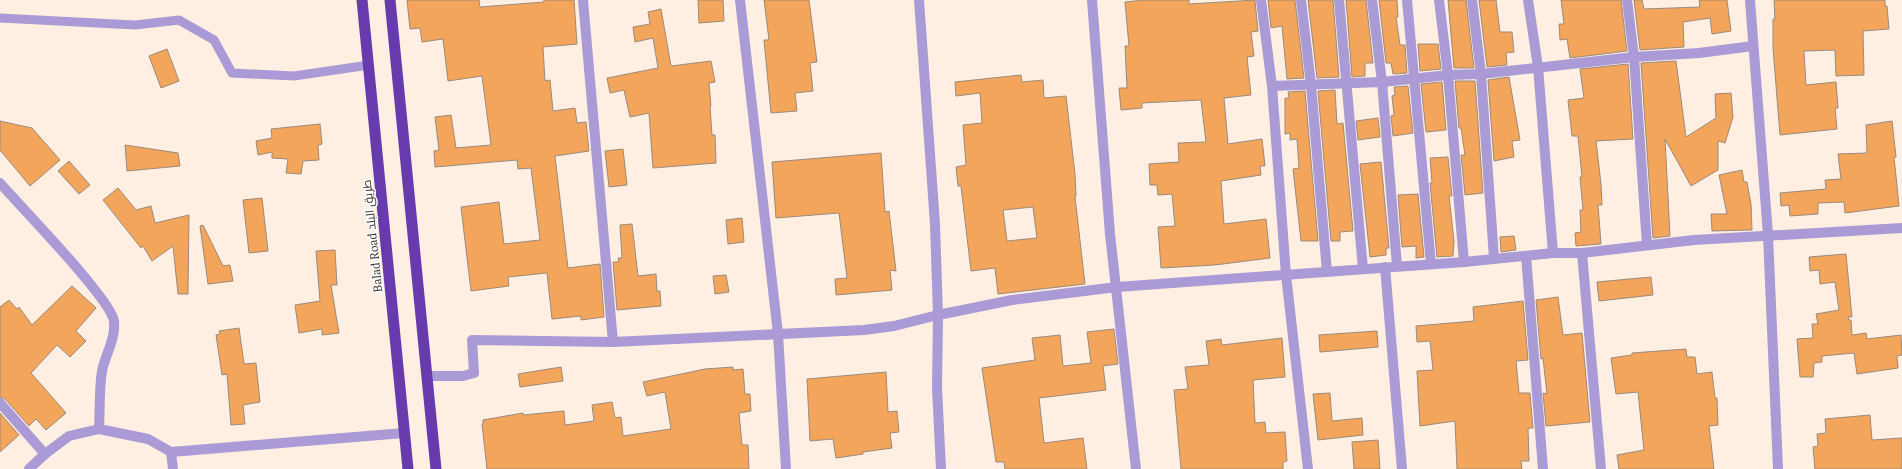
<svg xmlns="http://www.w3.org/2000/svg" width="1902" height="469" font-family="'PT Serif',Cairo,serif">
<rect width="100%" height="100%" fill="#feefe2"/>
<g fill="#f3a55b" stroke="#9b8a7b" fill-rule="evenodd">
<polygon points="407,0 479,0 480,7 544,2 544,0 574,0 577,44 543,47 545,81 550,80 553,111 575,108 577,123 586,122 589,151 555,156 568,268 600,264 604,317 581,320 581,316 552,319 547,273 508,277 509,286 471,291 461,207 499,202 504,244 540,240 531,168 518,169 517,160 435,167 434,151 439,150 435,117 451,115 456,148 491,145 482,76 448,81 443,39 422,42 420,28 410,29"/>
<polygon points="698,0 723,0 724,21 699,23"/>
<polygon points="764,0 809,0 817,62 810,63 813,91 795,93 797,111 771,113 764,40 769,40"/>
<polygon points="1144,0 1189,0 1189,4 1255,0 1258,31 1251,32 1254,56 1247,57 1251,95 1224,98 1228,144 1262,139 1265,166 1260,166 1261,175 1221,181 1224,224 1266,219 1270,258 1215,265 1161,268 1158,227 1175,226 1172,194 1158,195 1157,185 1150,185 1149,164 1179,162 1178,143 1206,142 1201,100 1142,103 1142,108 1121,110 1119,88 1127,88 1125,46 1129,46 1125,2"/>
<polygon points="1268,0 1295,0 1304,78 1287,79 1282,26 1271,28"/>
<polygon points="1308,0 1333,0 1339,77 1317,78"/>
<polygon points="1346,0 1366,0 1373,63 1365,63 1365,76 1352,77"/>
<polygon points="1379,0 1397,0 1398,17 1396,17 1400,45 1405,45 1407,73 1393,74 1391,63 1386,63"/>
<polygon points="1448,0 1466,0 1474,68 1454,68"/>
<polygon points="1479,0 1496,0 1500,32 1512,32 1514,52 1506,53 1507,65 1487,67"/>
<polygon points="1561,0 1621,0 1627,51 1570,58 1567,39 1560,40 1559,24 1564,24"/>
<polygon points="1634,0 1642,0 1644,9 1700,7 1699,0 1727,0 1731,31 1712,34 1710,18 1683,22 1684,47 1640,50"/>
<polygon points="1774,0 1885,0 1885,6 1887,6 1889,29 1863,31 1864,75 1836,76 1835,50 1804,51 1806,85 1836,82 1838,108 1835,108 1837,129 1780,135 1773,48 1773,19 1775,19"/>
<polygon points="661,9 671,66 711,61 715,82 709,83 711,106 710,106 712,135 715,135 716,163 653,168 649,113 630,117 624,90 610,93 607,78 658,68 653,38 635,42 633,27 650,24 648,12"/>
<polygon points="1418,44 1438,44 1441,69 1420,71"/>
<polygon points="167,49 179,81 161,88 149,56"/>
<polygon points="1676,61 1686,137 1716,118 1715,94 1731,93 1733,117 1725,143 1718,141 1718,170 1691,186 1665,139 1670,236 1653,238 1641,63"/>
<polygon points="1628,64 1633,139 1596,141 1601,184 1602,205 1598,205 1601,244 1576,246 1575,233 1581,232 1580,210 1583,210 1580,177 1582,177 1578,136 1572,136 1568,100 1584,98 1580,69"/>
<path d="M 1021,75 L 1022,82 L 1043,80 L 1044,98 L 1066,96 L 1075,174 L 1076,196 L 1075,197 L 1085,284 L 998,294 L 995,268 L 971,271 L 961,186 L 958,186 L 956,167 L 966,165 L 963,125 L 982,123 L 980,93 L 956,96 L 955,82 ZM 1033,207 L 1037,238 L 1007,241 L 1003,210 Z"/>
<polygon points="1509,77 1520,140 1512,141 1514,157 1494,161 1488,80"/>
<polygon points="1455,81 1475,81 1483,193 1465,195 1461,155 1465,155 1461,128 1459,128"/>
<polygon points="1442,82 1446,130 1426,132 1421,84"/>
<polygon points="1408,86 1413,133 1393,136 1391,116 1394,115 1392,96 1395,95 1394,87"/>
<polygon points="1335,90 1337,124 1343,123 1353,231 1340,232 1340,241 1331,241 1318,91"/>
<polygon points="1305,91 1318,241 1301,241 1293,169 1299,168 1297,139 1290,140 1290,133 1285,134 1285,98 1289,98 1288,92"/>
<polygon points="1378,118 1380,137 1358,140 1356,121"/>
<polygon points="0,121 32,128 60,160 30,186 0,150"/>
<polygon points="1892,121 1896,157 1894,157 1899,206 1845,213 1844,202 1818,203 1818,214 1790,216 1789,205 1781,206 1780,193 1826,189 1825,180 1841,179 1838,154 1867,153 1866,125"/>
<polygon points="320,124 322,144 318,145 319,160 303,161 301,174 286,173 288,159 272,158 272,152 258,155 256,141 272,138 271,129"/>
<polygon points="125,145 178,153 180,166 127,171"/>
<polygon points="623,149 627,185 609,187 605,151"/>
<polygon points="881,153 885,212 889,211 896,271 890,270 892,290 836,295 835,279 847,278 839,213 776,218 772,162"/>
<polygon points="1448,157 1452,196 1449,196 1454,241 1453,256 1437,257 1430,183 1432,183 1430,158"/>
<polygon points="69,161 90,185 79,194 58,171"/>
<polygon points="1381,162 1389,248 1386,248 1386,255 1370,257 1360,164"/>
<polygon points="1742,170 1744,182 1747,182 1751,204 1752,230 1712,231 1711,214 1727,214 1719,175"/>
<polygon points="118,188 136,210 151,206 155,223 189,215 188,294 178,294 173,246 152,261 143,246 141,248 103,200"/>
<polygon points="1418,194 1424,257 1416,258 1416,246 1402,247 1398,195"/>
<polygon points="262,198 268,251 249,253 243,200"/>
<polygon points="742,218 744,242 728,244 726,220"/>
<polygon points="632,224 638,276 656,274 657,291 660,291 661,306 617,310 613,262 619,262 618,258 622,258 620,225"/>
<polygon points="203,225 223,266 230,265 233,281 208,284 200,226"/>
<polygon points="1514,236 1516,250 1501,252 1500,237"/>
<polygon points="335,250 337,285 331,285 339,333 322,335 322,329 299,333 295,305 320,301 316,251"/>
<polygon points="1846,254 1852,317 1848,317 1849,320 1851,320 1852,335 1866,333 1867,339 1901,335 1902,355 1897,356 1898,368 1857,374 1854,353 1822,356 1822,362 1814,363 1813,377 1800,377 1797,339 1813,338 1812,324 1818,324 1816,314 1839,310 1835,282 1820,284 1819,270 1810,271 1809,257"/>
<polygon points="726,275 729,292 715,294 713,276"/>
<polygon points="1651,277 1653,295 1599,301 1597,282"/>
<polygon points="72,286 96,308 76,331 86,341 70,357 57,345 31,373 66,413 46,430 36,419 29,426 5,399 0,397 0,307 9,300 17,309 19,307 32,325"/>
<polygon points="1558,297 1563,335 1582,333 1590,422 1546,426 1543,393 1547,394 1543,358 1541,359 1536,300"/>
<polygon points="1523,301 1528,360 1516,361 1519,393 1530,393 1533,428 1528,428 1529,461 1521,461 1522,469 1457,469 1455,421 1420,426 1417,371 1433,370 1430,341 1417,342 1416,326 1474,321 1473,307"/>
<polygon points="239,328 244,364 256,363 260,402 243,405 245,424 231,425 227,374 222,375 216,335 220,334 219,331"/>
<polygon points="1114,329 1118,364 1103,366 1106,390 1039,398 1044,443 1083,438 1087,469 1005,469 1004,462 996,462 982,368 1035,360 1032,338 1060,335 1063,366 1091,363 1087,332"/>
<polygon points="1377,331 1378,347 1320,352 1319,335"/>
<polygon points="1282,338 1285,377 1253,380 1255,423 1265,422 1266,433 1285,432 1287,461 1283,462 1283,469 1181,469 1174,390 1188,389 1185,367 1209,365 1206,341 1221,339 1222,345"/>
<polygon points="1686,349 1687,357 1695,357 1697,374 1712,372 1715,398 1717,398 1718,425 1709,426 1714,469 1619,469 1617,455 1644,450 1638,392 1616,394 1611,358 1632,355 1632,353"/>
<polygon points="561,367 563,381 520,387 518,374"/>
<polygon points="733,367 733,370 743,369 745,394 750,394 751,411 739,413 742,445 748,445 749,469 487,469 482,424 483,424 483,420 523,413 523,415 564,411 565,425 594,421 592,405 612,402 615,418 621,417 623,436 671,429 665,392 647,396 643,382 705,369"/>
<polygon points="886,372 888,412 897,411 899,432 890,433 892,448 863,452 863,454 836,458 833,439 810,441 807,379"/>
<polygon points="1330,393 1332,421 1362,418 1363,435 1318,440 1313,394"/>
<polygon points="0,413 19,435 0,452"/>
<polygon points="1870,415 1872,440 1902,438 1902,469 1815,469 1813,447 1818,446 1817,434 1826,433 1825,419"/>
<polygon points="1378,440 1380,469 1354,469 1352,442"/>
</g>
<g fill="none" stroke-linecap="round" stroke-linejoin="round">
<polyline stroke="#aa9ad5" stroke-width="9" points="0,18 135,25 179,20 214,40 232,73 294,76 369,65"/>
<polyline stroke="#aa9ad5" stroke-width="10" points="427,376 463,376 474,373 472,340 613,342 864,330 894,326 938,315"/>
<g stroke="#aa9ad5" stroke-width="10">
<polyline points="583,0 613,342"/>
<polyline points="740,0 778,334 786,469"/>
<polyline points="919,0 935,224 938,315 937,388 941,469"/>
<polyline points="1092,0 1110,234 1136,469"/>
<polyline points="1261,0 1272,86 1286,275 1308,469"/>
<polyline points="1301,0 1311,85 1327,272"/>
<polyline points="1339,0 1363,269"/>
<polyline points="1372,0 1382,82 1397,266"/>
<polyline points="1407,0 1431,264"/>
<polyline points="1439,0 1448,75 1464,262"/>
<polyline points="1472,0 1481,74 1494,258"/>
<polyline points="1528,0 1538,67 1553,253"/>
<polyline points="1627,0 1634,57 1647,245"/>
<polyline points="1750,0 1768,235 1778,469"/>
<polyline points="1272,86 1382,82 1448,75 1481,74 1634,57 1699,53 1753,46"/>
<path d="M 0,183 C 20,206 111,299 114,321 C 116,339 105,355 102,371 C 99,390 100,410 99,429"/>
<polyline points="1582,253 1601,469"/>
<polyline points="1526,256 1543,469"/>
<polyline points="1385,267 1402,469"/>
<polyline points="938,315 1012,300 1117,287 1464,262 1553,253 1582,253 1694,240 1902,228"/>
<polyline points="0,403 45,454"/>
<polyline points="171,452 173,469"/>
<polyline points="29,469 45,454 69,436 99,429 148,439 171,452 404,433"/>
</g>
<g stroke="#673aae" stroke-width="11">
<polyline points="362,0 408,469"/>
<polyline points="390,0 436,469"/>
</g>
</g>
<g text-anchor="middle" dominant-baseline="central" stroke-width="3" stroke-linejoin="round" paint-order="stroke">
<g font-size="12" fill="#3a332d" stroke="#fff">
<text transform="translate(372 236) rotate(-96)">Balad Road طريق البلد</text>
</g>
</g>
</svg>
